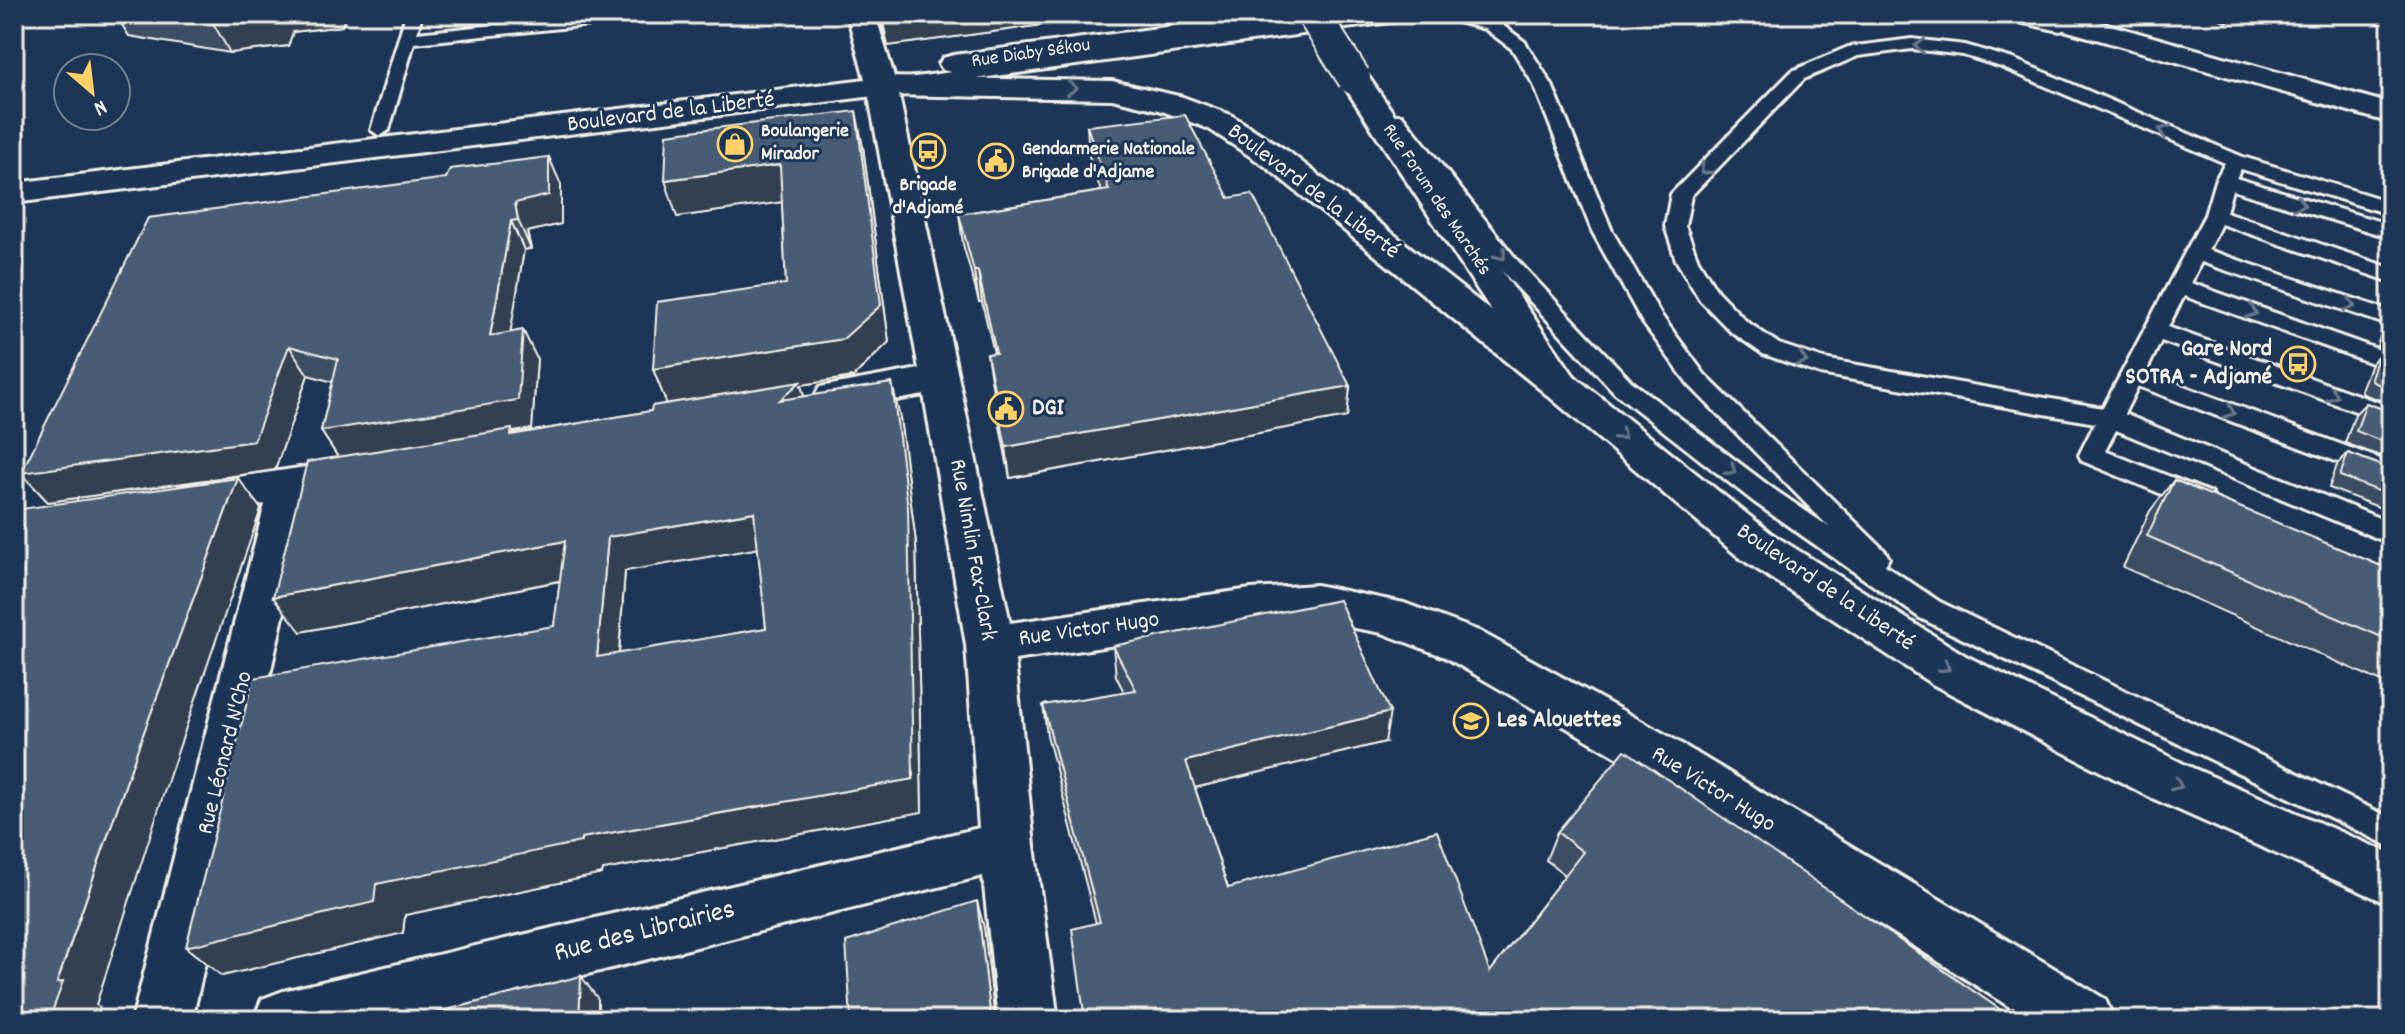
<svg xmlns="http://www.w3.org/2000/svg" width="2405" height="1034" font-family="Dekko,sans-serif">
<rect width="100%" height="100%" fill="#1d3557"/>
<filter id="ink" filterUnits="userSpaceOnUse"><feTurbulence type="fractalNoise" baseFrequency=".0125" numOctaves="2"/><feDisplacementMap in="SourceGraphic" scale="16" xChannelSelector="R" yChannelSelector="G"/><feConvolveMatrix kernelMatrix="1 2 1 2 8 2 1 2 1" color-interpolation-filters="sRGB"/></filter>
<g filter="url(#ink)">
<g fill="none" stroke-linecap="round" stroke-linejoin="round">
<g stroke="#f4f1e8" stroke-width="6">
<g id="service">
<polygon points="406,14 422,14 417,33 601,14 658,14 650,19 414,43 389,130 380,136 371,130"/>
<polygon points="1375,14 1420,14 1412,19 908,88 899,83 908,78"/>
<polygon points="1441,14 1469,14 1497,21 1525,42 1552,85 1612,231 1661,315 1705,375 1885,551 1889,558 1885,565 1940,602 2391,818 2391,847 1920,618 1754,502 1615,393 1501,270 1388,123 1386,119 1388,115 1402,115 1517,260 1631,381 1772,488 1829,527 1689,385 1643,323 1592,231 1534,85 1512,49 1485,29 1443,18"/>
<polygon points="2215,14 2235,14 2235,15 2227,20"/>
<path d="M 1912,39 L 1965,45 L 2013,59 L 2243,157 L 2391,202 L 2391,215 L 2241,169 L 2236,178 L 2391,225 L 2391,238 L 2232,190 L 2226,212 L 2391,268 L 2391,282 L 2221,224 L 2208,250 L 2391,311 L 2391,326 L 2201,262 L 2191,283 L 2391,354 L 2391,370 L 2184,296 L 2168,327 L 2391,407 L 2391,424 L 2161,341 L 2146,372 L 2391,463 L 2391,482 L 2138,386 L 2124,414 L 2391,523 L 2391,544 L 2116,430 L 2105,451 L 2211,493 L 2215,500 L 2211,507 L 2202,509 L 2193,507 L 2082,461 L 2079,455 L 2095,423 L 1820,374 L 1763,354 L 1730,331 L 1700,300 L 1676,260 L 1665,226 L 1671,194 L 1792,71 L 1848,47 ZM 1912,49 L 1963,55 L 2001,67 L 2225,163 L 2215,181 L 2205,215 L 2103,408 L 1824,359 L 1779,344 L 1746,321 L 1717,291 L 1698,260 L 1685,226 L 1691,196 L 1804,79 L 1858,56 Z"/>
</g>
</g>
<g stroke="#f4f1e8" stroke-width="6">
<g id="minor">
<polygon points="847,14 875,14 897,86 1010,623 1251,589 1316,585 1404,603 1479,631 1670,737 2105,999 2114,1020 2030,1020 1634,767 1445,657 1382,633 1316,621 1251,625 1015,660 1034,846 1058,1020 998,1020 983,876 402,1020 253,1020 262,999 283,991 979,828 966,645 924,395 834,411 820,407 814,397 820,387 919,369 867,86"/>
<polygon points="360,459 375,463 381,474 375,485 310,497 192,1020 132,1020 265,504 191,516 176,511 169,500 176,489 191,484"/>
</g>
</g>
<g stroke="#f4f1e8" stroke-width="6">
<g id="tertiary">
<polygon points="1264,14 1343,14 1339,20 1329,23 954,73 943,70 939,64 943,58 954,55"/>
<polygon points="2006,14 2063,14 2070,16 2074,22 2070,28 2060,31 2010,20"/>
<polygon points="882,77 1112,81 1183,97 1231,115 1289,152 1574,376 1580,385 1574,394 1560,398 1546,394 1265,166 1209,129 1162,111 1112,99 882,95 14,203 14,183"/>
</g>
</g>
<g stroke="#f4f1e8" stroke-width="6">
<g id="secondary">
<polygon points="2025,14 2071,14 2391,104 2391,123 2029,20"/>
<polygon points="1354,69 1365,72 1574,376 1772,534 1966,656 2188,766 2391,854 2391,905 2152,798 1932,684 1740,558 1546,394 1339,78 1343,72"/>
</g>
</g>
<use href="#service" fill="#1d3557" fill-rule="evenodd"/>
<use href="#minor" fill="#1d3557" fill-rule="evenodd"/>
<use href="#tertiary" fill="#1d3557" fill-rule="evenodd"/>
<use href="#secondary" fill="#1d3557" fill-rule="evenodd"/>
<g stroke="#f4f1e8" stroke-width="36" stroke-linecap="butt">
<polyline id="secondary-bridge" points="1313,14 1354,78"/>
</g>
<use href="#secondary-bridge" stroke="#1d3557" stroke-width="32"/>
</g>
<g fill="#3e4e64" stroke="#f4f1e8" stroke-width="2" fill-rule="evenodd">
<polygon points="115,14 346,14 342,26 293,32 288,46 230,53 129,36"/>
<polygon points="878,14 1124,14 888,46"/>
<polygon points="2239,14 2266,14 2261,20"/>
<polygon points="1087,126 1229,198 1350,386 1347,417 1010,478 992,385 987,354 994,353 982,302 979,302 963,244 959,214 1101,191 1089,156"/>
<path d="M 863,147 L 889,342 L 853,377 L 801,385 L 804,397 L 900,418 L 916,543 L 922,812 L 603,870 L 602,874 L 405,915 L 403,933 L 222,976 L 186,947 L 554,626 L 560,581 L 301,632 L 338,457 L 321,431 L 333,382 L 308,375 L 275,470 L 48,502 L 21,473 L 561,185 L 561,224 L 527,232 L 531,249 L 524,250 L 510,332 L 537,359 L 532,429 L 513,432 L 515,434 L 651,411 L 667,404 L 653,369 L 786,284 L 782,202 L 677,217 ZM 758,548 L 766,628 L 619,654 L 625,571 Z"/>
<polygon points="2391,320 2391,351 2377,346 2382,331"/>
<polygon points="2379,354 2391,358 2391,404 2363,394 2361,390 2370,366"/>
<polygon points="2366,403 2391,412 2391,460 2345,443 2355,414"/>
<polygon points="2348,453 2391,469 2391,512 2329,488 2337,465"/>
<polygon points="2174,480 2391,570 2391,686 2123,567 2150,511"/>
<polygon points="1113,646 1385,742 1195,788 1228,888 1490,972 1565,875 1546,860 1557,832 2021,1020 1085,1020 1096,923 1047,735 1043,705 1124,692 1116,676"/>
</g>
<g fill="#324051" stroke="#f4f1e8" stroke-width="2">
<polygon points="208,14 346,14 342,26 293,32 288,46 230,53"/>
<polygon points="941,14 1124,14 888,46 883,22"/>
<polygon points="856,111 863,147 889,342 853,377 801,385 810,417 668,407 653,369 843,339"/>
<polygon points="549,157 561,185 561,224 527,232 531,249 518,220 515,203"/>
<polygon points="780,165 790,201 677,217 665,180"/>
<polygon points="511,221 524,250 505,365 490,336"/>
<polygon points="974,271 978,271 982,302 979,302"/>
<polygon points="523,330 537,359 532,429 513,432 530,464 340,460 321,431"/>
<polygon points="289,346 308,375 275,470 48,502 21,473"/>
<polygon points="892,383 900,418 916,543 922,812 603,870 602,874 405,915 403,933 222,976 186,947 376,884 581,838 913,779"/>
<polygon points="1350,386 1347,417 1010,478 1006,447"/>
<polygon points="238,478 261,509 169,777 96,1005 100,1008 96,1020 49,1020 57,983 138,748"/>
<polygon points="754,512 766,547 625,571 616,691 597,657 608,537"/>
<polygon points="565,541 583,576 301,632 273,597"/>
<polygon points="1390,712 1385,742 1186,790 1186,761"/>
<polygon points="977,901 984,928 995,1020 991,1020"/>
<polygon points="581,976 598,999 598,1020 579,1020"/>
<polygon points="374,1012 383,1020 373,1020"/>
</g>
<g fill="#485b74" stroke="#f4f1e8" stroke-width="2" fill-rule="evenodd">
<polygon points="881,14 941,14 883,22"/>
<polygon points="856,111 881,305 843,339 653,369 657,302 786,284 780,165 665,180 667,134"/>
<polygon points="1185,115 1229,198 1252,194 1350,386 1006,447 987,354 996,353 978,271 974,271 959,214 1109,190 1087,126"/>
<polygon points="549,157 549,195 515,203 518,220 511,221 490,336 523,330 518,400 321,431 338,359 289,346 254,441 21,473 148,218 446,178 450,169"/>
<polygon points="2391,320 2391,336 2386,334"/>
<polygon points="2379,354 2391,358 2391,389 2373,382 2371,378"/>
<path d="M 800,382 L 780,400 L 892,383 L 908,508 L 913,779 L 581,838 L 581,842 L 376,884 L 374,902 L 186,947 L 253,678 L 554,626 L 565,541 L 273,597 L 307,462 L 512,429 L 511,435 L 651,411 L 652,406 ZM 754,512 L 766,628 L 597,657 L 608,537 Z"/>
<polygon points="2366,403 2391,412 2391,445 2356,431"/>
<polygon points="2348,453 2391,469 2391,496 2340,476"/>
<polygon points="238,478 138,748 57,983 63,982 49,1020 14,1020 14,510"/>
<polygon points="2174,480 2391,570 2391,641 2147,536"/>
<polygon points="1339,600 1390,712 1186,761 1228,888 1437,831 1490,972 1583,852 1557,832 1625,750 2004,1012 2013,1008 2021,1020 1085,1020 1072,929 1100,922 1043,705 1136,690 1113,646"/>
<polygon points="977,901 991,1020 851,1020 846,942"/>
<polygon points="581,976 579,1020 408,1020"/>
<polygon points="374,1012 373,1020 342,1020"/>
</g>
<defs><path id="oneway-chevron" d="M-2-3.5L2.5 0L-2 3.5" fill="none" stroke-width="1.6" stroke-linecap="round" stroke-linejoin="round" transform="scale(2)"/></defs>
<g stroke="#68778a">
<use href="#oneway-chevron" transform="translate(1920 46) rotate(-176)"/>
<use href="#oneway-chevron" transform="translate(1072 88) rotate(3)"/>
<use href="#oneway-chevron" transform="translate(2164 131) rotate(-158)"/>
<use href="#oneway-chevron" transform="translate(1705 170) rotate(135)"/>
<use href="#oneway-chevron" transform="translate(2300 204) rotate(17)"/>
<use href="#oneway-chevron" transform="translate(1501 255) rotate(52)"/>
<use href="#oneway-chevron" transform="translate(2350 305) rotate(19)"/>
<use href="#oneway-chevron" transform="translate(2252 312) rotate(20)"/>
<use href="#oneway-chevron" transform="translate(1802 360) rotate(19)"/>
<use href="#oneway-chevron" transform="translate(2333 395) rotate(20)"/>
<use href="#oneway-chevron" transform="translate(2230 412) rotate(21)"/>
<use href="#oneway-chevron" transform="translate(1621 435) rotate(39)"/>
<use href="#oneway-chevron" transform="translate(1731 470) rotate(37)"/>
<use href="#oneway-chevron" transform="translate(1945 667) rotate(31)"/>
<use href="#oneway-chevron" transform="translate(2177 785) rotate(24)"/>
</g>
</g>
<defs>
<g id="shop-ring" transform="scale(1.8)"><circle r="9.5" fill="#1d3557" stroke="#ffd166" stroke-width="1.5"/><path d="M-5-2.5h2.3a2.7 3.5 0 0 1 5.4 0H5L5.5 6h-11ZM-1.5-2.5h3a1.5 2.3 0 0 0-3 0Z" fill="#ffd166"/></g>
<g id="bus-ring" transform="scale(1.8)"><circle r="9.5" fill="#1d3557" stroke="#ffd166" stroke-width="1.5"/><path d="M-5-6H5V4H4V6H2V4H-2V6H-4V4H-5ZM-3.5-4V0h7V-4ZM-3.5 1.2v1.5H-2V1.2ZM2 1.2v1.5H3.5V1.2Z" fill="#ffd166"/></g>
<g id="civic-ring" transform="scale(1.8)"><circle r="9.5" fill="#1d3557" stroke="#ffd166" stroke-width="1.5"/><path d="M-.6-6.5H3V-4.5H.6V-3L4-1V1h2V6H-6V1h2V-1L-.6-3ZM-1.2 2.5V6h2.4V2.5Z" fill="#ffd166"/></g>
<g id="university-ring" transform="scale(1.8)"><circle r="9.5" fill="#1d3557" stroke="#ffd166" stroke-width="1.5"/><path d="M0-5L7-2L0 1L-7-2ZM-4 1L0 2.5L4 1V4Q0 6-4 4Z" fill="#ffd166"/></g>
</defs>
<g fill-rule="evenodd">
<use href="#shop-ring" x="735" y="144"/>
<use href="#bus-ring" x="928" y="151"/>
<use href="#civic-ring" x="996" y="161"/>
<use href="#bus-ring" x="2298" y="364"/>
<use href="#civic-ring" x="1006" y="409"/>
<use href="#university-ring" x="1471" y="721"/>
</g>
<g text-anchor="middle" dominant-baseline="central" stroke-width="6" stroke-linejoin="round" paint-order="stroke">
<g font-size="20" fill="#f4f1e8" stroke="#1d3557">
<text transform="translate(1031 54) rotate(-8)">Rue Diaby Sékou</text>
<text transform="translate(1436 200) rotate(56)">Rue Forum des Marchés</text>
</g>
<g font-size="20" font-weight="bold" fill="#f4f1e8" stroke="#1d3557" text-anchor="start">
<text x="761" y="132">Boulangerie<tspan x="761" dy="23">Mirador</tspan></text>
<text x="1022" y="150">Gendarmerie Nationale<tspan x="1022" dy="23">Brigade d'Adjame</tspan></text>
<text x="928" y="186" text-anchor="middle">Brigade<tspan x="928" dy="23">d'Adjamé</tspan></text>
</g>
<g font-size="24" fill="#f4f1e8" stroke="#1d3557">
<text transform="translate(671 113) rotate(-7)">Boulevard de la Liberté</text>
<text transform="translate(1313 192) rotate(37)">Boulevard de la Liberté</text>
<text transform="translate(972 550) rotate(80)">Rue Nimlin Fax-Clark</text>
<text transform="translate(1825 588) rotate(34)">Boulevard de la Liberté</text>
<text transform="translate(1089 630) rotate(-8)">Rue Victor Hugo</text>
<text transform="translate(226 753) rotate(-76)">Rue Léonard N'Cho</text>
<text transform="translate(1713 790) rotate(32)">Rue Victor Hugo</text>
</g>
<g font-size="24" font-weight="bold" fill="#f4f1e8" stroke="#1d3557" text-anchor="start">
<text x="2272" y="350" text-anchor="end">Gare Nord<tspan x="2272" dy="28">SOTRA - Adjamé</tspan></text>
<text x="1032" y="409">DGI</text>
<text x="1497" y="721">Les Alouettes</text>
</g>
<g font-size="28" fill="#f4f1e8" stroke="#1d3557">
<text transform="translate(645 933) rotate(-14)">Rue des Librairies</text>
</g>
</g>
<rect width="2405" height="1034" fill="none" stroke="#1d3557" stroke-width="48"/>
<rect x="24" y="24" width="2357" height="986" fill="none" stroke="#f4f1e8" stroke-width="3" filter="url(#ink)"/>
<g transform="translate(92 92) rotate(152)"><circle r="38" fill="#1d3557" stroke="#738091" stroke-width="2"/>
<path d="M0-6L14 30L0 20L-14 30Z" fill="#ffd166"/>
<text y="-12" font-size="22" font-weight="bold" text-anchor="middle" fill="#f4f1e8">N</text>
</g>
</svg>
